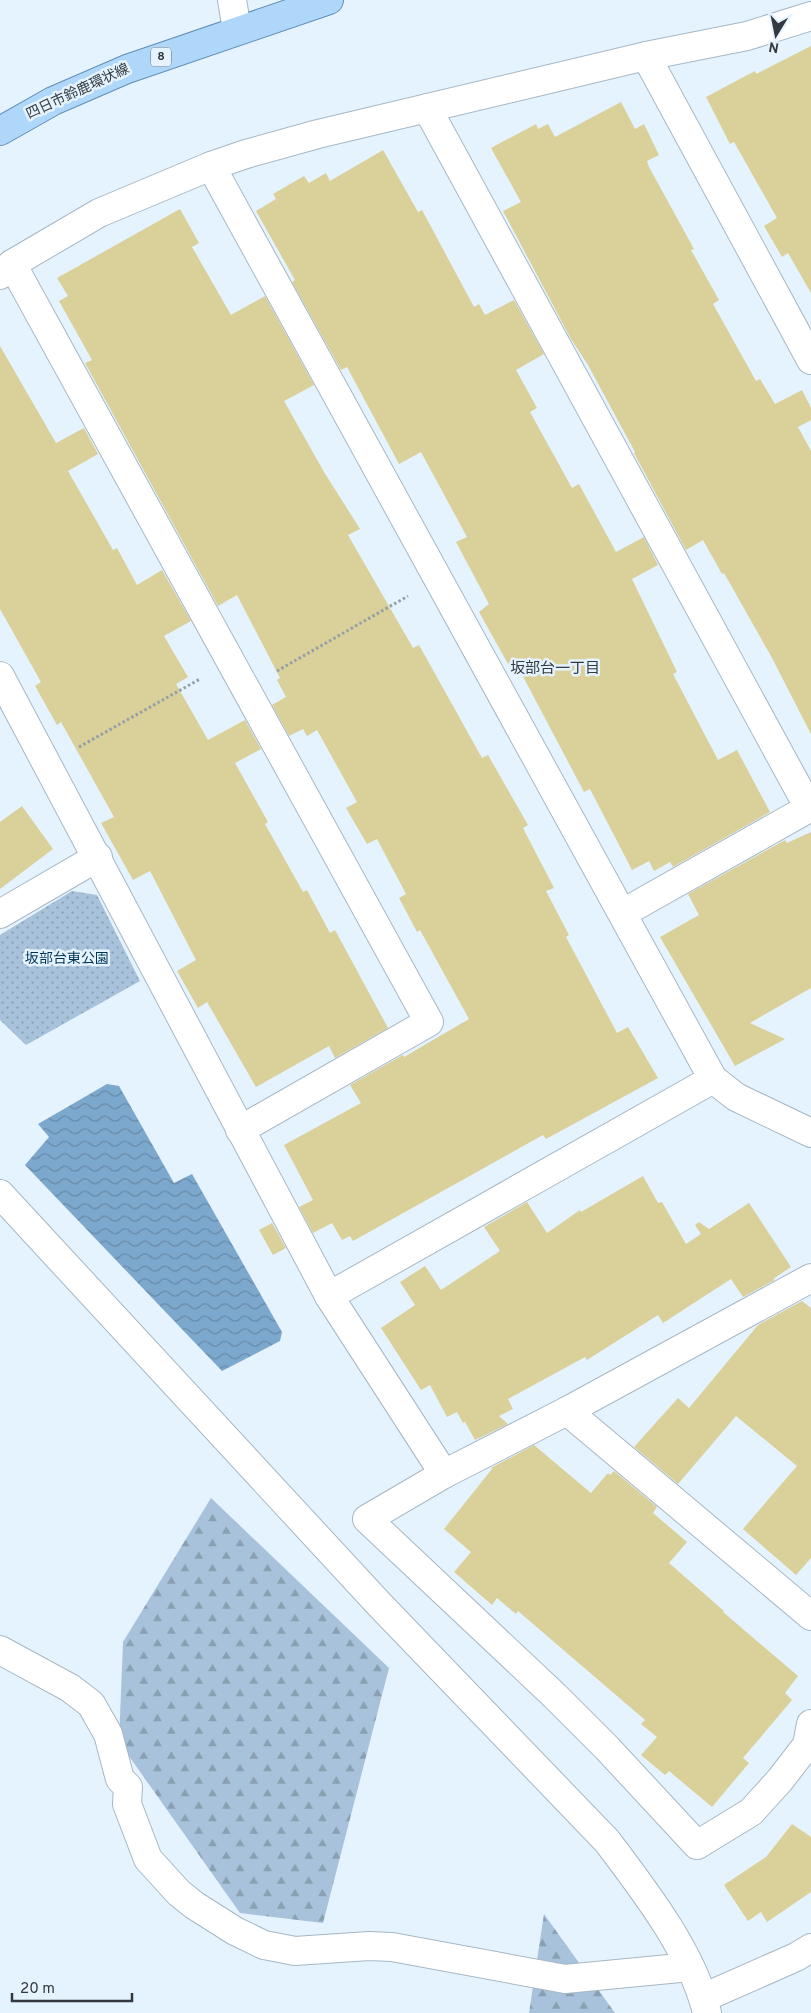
<svg xmlns="http://www.w3.org/2000/svg" width="811" height="2013" font-family="Overpass,'Noto Sans JP',sans-serif">
<defs>
<pattern id="green-dots" width="8" height="8" patternUnits="userSpaceOnUse" patternTransform="scale(1.25)"><rect width="8" height="8" fill="#a7c2da"/><path d="M2 2h.1M6 6h.1" fill="none" stroke="#899fb2" stroke-width="1.8" stroke-linecap="round"/></pattern>
<pattern id="forest-firs" width="22" height="20" patternUnits="userSpaceOnUse" patternTransform="scale(1.25)"><rect width="22" height="20" fill="#a7c2da"/><path d="M5 1l3.5 6h-7zM16 11l3.5 6h-7z" fill="#899fb2"/></pattern>
<pattern id="water-waves" width="16" height="10" patternUnits="userSpaceOnUse" patternTransform="scale(1.25)"><rect width="16" height="10" fill="#7da8cd"/><path d="M0 5q4-4 8 0t8 0" fill="none" stroke="#678aa8"/></pattern>
</defs>
<rect width="100%" height="100%" fill="#e5f3fe"/>
<polygon fill="url(#green-dots)" points="72,891 97,895 140,981 26,1045 0,1020 0,935"/>
<g fill="url(#forest-firs)">
<polygon points="211,1498 389,1668 323,1923 240,1913 119,1742 123,1642"/>
<polygon points="544,1914 615,2013 529,2013"/>
</g>
<polygon fill="url(#water-waves)" points="107,1084 119,1086 174,1183 192,1174 282,1332 280,1341 222,1371 25,1165 49,1137 38,1124"/>
<g fill="#dad09a">
<polygon points="811,46 811,293 788,253 782,257 764,226 777,218 734,142 730,144 706,97 755,71 756,74"/>
<polygon points="621,102 635,129 644,124 659,155 647,161 649,167 694,249 691,250 719,300 713,304 756,381 760,379 775,404 802,390 811,408 811,420 798,427 811,451 811,734 772,658 724,573 722,574 703,540 686,550 634,453 635,452 588,365 571,339 503,211 521,202 491,148 536,124 538,129 548,124 555,137"/>
<polygon points="383,150 418,212 422,210 474,307 479,304 485,315 514,300 544,354 516,370 537,408 530,412 572,488 579,484 616,552 644,537 658,565 632,579 677,672 673,674 718,760 737,750 770,812 673,867 670,862 654,871 649,861 632,870 590,789 584,792 518,667 512,671 479,612 489,604 456,542 467,537 421,452 399,464 347,367 341,370 292,282 295,280 256,211 276,199 273,194 304,176 309,183 326,173 330,181"/>
<polygon points="180,209 199,243 192,247 231,315 265,296 314,385 284,401 324,472 360,529 348,535 413,648 419,645 482,758 488,755 528,825 523,828 554,888 546,891 569,935 566,937 617,1033 628,1027 658,1078 546,1139 543,1135 353,1241 350,1236 342,1240 332,1223 313,1233 299,1207 313,1200 284,1145 361,1103 350,1085 403,1055 404,1057 469,1019 420,930 417,932 399,898 406,894 377,839 367,844 346,808 357,802 317,730 307,736 303,729 289,736 272,705 286,697 277,680 280,678 237,595 218,606 85,363 92,360 59,301 68,296 57,278"/>
<polygon points="0,346 56,443 84,428 98,454 68,471 113,550 117,548 137,585 162,570 191,621 164,636 188,677 176,684 208,740 245,720 261,749 235,763 268,822 265,824 303,892 307,890 330,933 335,930 388,1028 335,1058 329,1046 256,1087 207,1002 198,1008 177,971 196,960 150,871 133,880 101,823 114,817 61,722 57,725 35,686 41,682 0,609"/>
<polygon points="22,806 53,849 0,889 0,822"/>
<polygon points="811,832 811,988 750,1023 785,1039 735,1066 660,937 699,915 688,894 785,840 787,843"/>
<polygon points="643,1176 658,1203 662,1202 686,1244 701,1234 695,1225 699,1222 709,1229 749,1203 791,1267 773,1279 775,1280 743,1297 731,1279 663,1323 658,1315 587,1360 585,1357 508,1399 513,1409 499,1416 508,1424 475,1440 465,1422 463,1423 457,1412 447,1417 430,1385 421,1390 381,1328 415,1305 400,1282 425,1266 441,1290 500,1251 484,1227 527,1202 547,1233 580,1210 581,1212"/>
<polygon points="272,1223 286,1248 273,1255 259,1230"/>
<polygon points="802,1301 811,1308 811,1558 796,1575 743,1529 797,1466 736,1416 678,1484 634,1447 678,1398 689,1408 758,1325"/>
<polygon points="534,1445 591,1493 608,1473 610,1475 614,1471 657,1507 653,1513 687,1542 669,1563 724,1611 723,1612 798,1676 785,1693 792,1700 743,1758 749,1763 712,1807 669,1771 665,1775 641,1755 657,1737 641,1724 645,1720 518,1611 516,1614 497,1598 492,1605 454,1572 471,1552 444,1529 492,1469 491,1468"/>
<polygon points="792,1824 811,1837 811,1892 767,1922 761,1912 748,1921 724,1885 766,1857"/>
</g>
<g fill="none" stroke-linecap="round" stroke-linejoin="round">
<g stroke="#a7b7c4" stroke-width="30">
<g id="minor">
<polyline points="232,0 237,30"/>
<polyline points="646,56 811,360"/>
<polyline points="427,108 809,808"/>
<polyline points="211,166 713,1079 736,1097 811,1133"/>
<polyline points="12,264 429,1022 240,1130"/>
<polyline points="0,275 12,264 99,213 211,166 246,154 318,134 646,56 747,36 811,16"/>
<path d="M 0,676 C 111,882 218,1090 329,1296 L 713,1079"/>
<polyline points="623,913 811,807"/>
<polyline points="0,914 98,857"/>
<polyline points="811,1278 567,1411 444,1474 367,1519 555,1696 607,1748 697,1845 751,1812 780,1780 807,1745 811,1724"/>
<polyline points="329,1296 444,1474"/>
<polyline points="567,1411 811,1616"/>
<polyline points="0,1650 70,1688 91,1704 108,1734 120,1779 128,1787 127,1804 148,1859 179,1893 194,1905 235,1931 264,1945 295,1951 369,1946 392,1947 565,1979 690,1967"/>
<polyline points="703,1998 796,1957 811,1948"/>
</g>
</g>
<g stroke="#a7b7c4" stroke-width="30">
<path id="tertiary" d="M 0,1194 L 379,1604 L 607,1841 C 644,1890 693,1953 707,2013"/>
</g>
<g stroke="#618fb5" stroke-width="30">
<polyline id="primary" points="0,131 53,101 127,69 329,0"/>
</g>
<g stroke="#949fa8" stroke-width="3" stroke-dasharray="2.5 2.5" stroke-linecap="butt">
<polyline points="277,671 408,596"/>
<polyline points="79,747 200,679"/>
</g>
<use href="#minor" stroke="#fff" stroke-width="28"/>
<use href="#tertiary" stroke="#fff" stroke-width="28"/>
<use href="#primary" stroke="#afd7f9" stroke-width="28"/>
</g>
<g text-anchor="middle" dominant-baseline="central" stroke-width="5" stroke-linejoin="round" paint-order="stroke">
<rect fill="#e5f3fe" stroke="#687178" stroke-width="1" x="151" y="47.5" width="20" height="19" rx="4"/>
<g font-size="12" font-weight="bold" fill="#33393f">
<text x="161" y="57">8</text>
</g>
<g font-size="14" fill="#33393f" stroke="#e5f3fe">
<text transform="translate(78 92) rotate(-25)">四日市鈴鹿環状線</text>
</g>
<g font-size="14" fill="#003457" stroke="#e5f3fe">
<text x="67" y="959">坂部台東公園</text>
</g>
<g font-size="15" fill="#33393f" stroke="#e5f3fe">
<text x="555" y="669">坂部台一丁目</text>
</g>
</g>
<g transform="translate(776 35) rotate(190)" stroke="#e5f3fe" stroke-width="4" paint-order="stroke">
<path d="M0-4L9 19L0 12L-9 19Z" fill="#33393f"/>
<text y="-8" font-size="14" font-weight="bold" text-anchor="middle" fill="#33393f">N</text>
</g>
<path d="M12 1993v8h120v-8" fill="none" stroke="#33393f" stroke-width="2.5"/>
<text x="20" y="1993" font-size="15" fill="#33393f" stroke="#e5f3fe" stroke-width="4" paint-order="stroke">20 m</text>
</svg>
